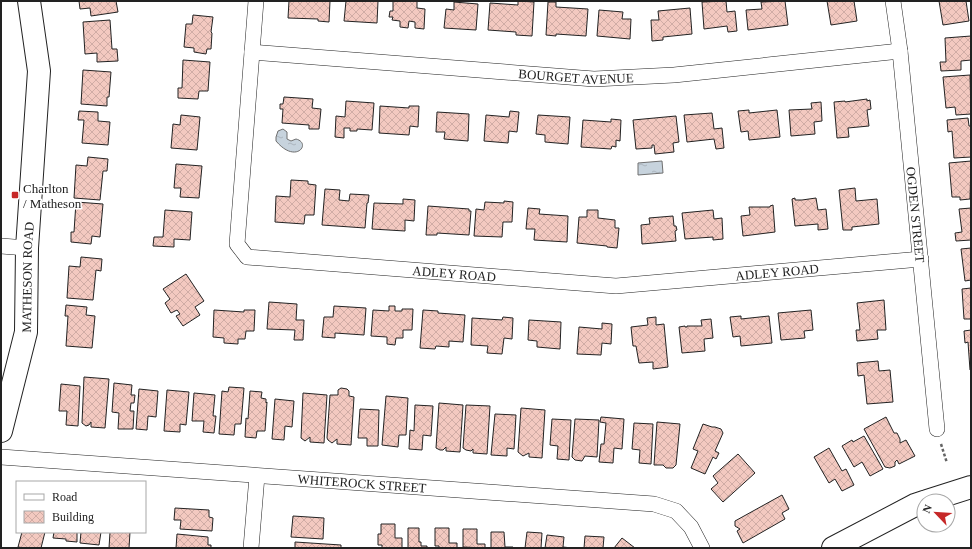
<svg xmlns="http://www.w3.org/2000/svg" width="972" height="549" font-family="Georgia,serif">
<defs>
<pattern id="water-ripples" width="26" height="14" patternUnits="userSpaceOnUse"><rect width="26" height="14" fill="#c7d3dd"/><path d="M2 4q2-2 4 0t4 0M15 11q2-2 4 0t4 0" fill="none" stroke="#abb5bd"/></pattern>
<pattern id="building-cross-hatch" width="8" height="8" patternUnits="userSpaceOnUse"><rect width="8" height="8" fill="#f3c9c0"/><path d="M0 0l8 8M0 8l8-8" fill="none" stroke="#d0aca5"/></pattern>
</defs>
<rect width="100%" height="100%" fill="#fff"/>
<g fill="url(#water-ripples)" stroke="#6f6f6f">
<path d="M 283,129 L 287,132 L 287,139 L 291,141 L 296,139 C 312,143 296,165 276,141 L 276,137 L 278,131 Z"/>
<polygon points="662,161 663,173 638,175 638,163"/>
</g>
<g fill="url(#building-cross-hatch)" stroke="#222">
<polygon points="79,1 116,1 118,12 91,16 90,8 80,9"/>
<polygon points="289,1 330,1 329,22 318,21 318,19 288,18"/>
<polygon points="346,1 378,1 377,23 344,21"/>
<polygon points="393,1 417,1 417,8 425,9 424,29 415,28 415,22 409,21 408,28 400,27 400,21 392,20 393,17 389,17 390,11 393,11"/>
<polygon points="518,1 534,2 532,36 516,35 516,32 488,30 490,3 518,5"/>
<polygon points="726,1 727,12 735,11 737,31 728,32 727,26 704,29 702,2"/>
<polygon points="785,1 788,25 748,30 746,10 762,9 761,2"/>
<polygon points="827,1 854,1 857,21 831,25"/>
<polygon points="939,1 966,1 969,21 943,25"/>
<polygon points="454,2 478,4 476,30 444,28 446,9 454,10"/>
<polygon points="548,2 556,2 556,7 588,9 586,36 556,34 556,36 546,35"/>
<polygon points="690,8 692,34 663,37 663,40 652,41 651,20 659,20 658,11"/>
<polygon points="599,10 623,12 622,19 631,19 630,39 597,36"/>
<polygon points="193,15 213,17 211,32 212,33 211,49 207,49 206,54 194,52 194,48 184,47 186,24 192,24"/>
<polygon points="110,20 112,49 117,49 118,61 97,62 97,53 85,54 83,22"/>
<polygon points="971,36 971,60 961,61 961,70 941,71 940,62 946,62 945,38"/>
<polygon points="183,60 210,62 208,91 199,91 198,99 178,98 178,88 182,88"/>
<polygon points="83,70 111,72 109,97 107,97 107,106 81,104"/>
<polygon points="970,75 971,114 956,115 955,107 946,108 943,77"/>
<polygon points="284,97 313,99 312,108 321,109 319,129 309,129 309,125 282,123 283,109 280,109 280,104 283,104"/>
<polygon points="867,99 867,101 870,100 871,109 867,110 869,126 848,128 849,137 837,138 834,102 845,101 845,102"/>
<polygon points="346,101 374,103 372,130 357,129 357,131 350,131 350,128 344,128 344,138 335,137 336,116 345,117"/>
<polygon points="821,102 822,121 814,122 815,134 791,136 789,110 812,109 811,103"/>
<polygon points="380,106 409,108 409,106 419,106 418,127 410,126 409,135 379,133"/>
<polygon points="749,110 749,113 777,110 780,137 749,140 748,131 741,132 738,111"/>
<polygon points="79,111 98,112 98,121 110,122 108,145 82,143 84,120 78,120"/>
<polygon points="510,111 519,112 517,132 509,131 508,143 484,141 486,115 509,117"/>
<polygon points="437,112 469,114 468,141 444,139 445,132 436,132"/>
<polygon points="712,113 714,129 722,128 724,148 716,149 714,139 687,142 684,115"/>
<polygon points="181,115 200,117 197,150 171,148 173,124 180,125"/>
<polygon points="538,115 570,117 568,144 545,142 545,135 536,134"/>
<polygon points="676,116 679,142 673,143 674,152 655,154 654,145 652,145 652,148 636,149 633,120"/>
<polygon points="968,118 969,126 971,126 971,157 954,158 952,131 948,132 947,120"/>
<polygon points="611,119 621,120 620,141 616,140 616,147 612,146 611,149 581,147 583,120 611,122"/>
<polygon points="88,157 108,159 107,171 103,171 100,200 74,198 76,165 87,166"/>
<polygon points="971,161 970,199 960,200 960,197 952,197 949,163"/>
<polygon points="176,164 202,166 199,198 180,197 181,188 174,188"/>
<polygon points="291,180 308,181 308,184 316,185 314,215 305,215 304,224 275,222 276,196 290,197"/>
<polygon points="855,188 856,201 877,199 879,224 852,227 852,230 843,230 839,190"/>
<polygon points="325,189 340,190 339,200 349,201 350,194 369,195 368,203 367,203 365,228 322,225"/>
<polygon points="795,198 795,200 802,200 816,198 818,210 826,209 828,229 818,230 818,224 795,226 792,199"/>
<polygon points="403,199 415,200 414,221 405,220 405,231 372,229 374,203 403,204"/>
<polygon points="504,201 513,202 512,222 503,222 502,237 474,236 476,209 484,210 485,202 504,203"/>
<polygon points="76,202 103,204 100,237 92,236 91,244 71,242 71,232 74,232"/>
<polygon points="773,205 775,232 743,236 741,216 750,215 749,207 770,207 770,206"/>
<polygon points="428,206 469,209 469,211 471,211 469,235 437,233 437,235 426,235"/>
<polygon points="528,208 540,209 539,214 568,216 567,242 534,240 535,229 526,229"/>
<polygon points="971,208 971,240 956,241 955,233 962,232 959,209"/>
<polygon points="165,210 192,212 190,240 174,239 174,247 153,246 154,237 163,237"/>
<polygon points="587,210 598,210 598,218 615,220 615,228 619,228 617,248 607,247 607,246 577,243 579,217 587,217"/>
<polygon points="713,210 714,219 722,218 723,239 713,240 713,237 685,239 682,213"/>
<polygon points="673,216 674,226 676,226 677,230 675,231 676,241 642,244 641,225 650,224 649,218"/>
<polygon points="971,248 971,280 965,281 961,249"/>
<polygon points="81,257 102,259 101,271 96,270 93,300 67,298 69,266 80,267"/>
<polygon points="186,274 204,301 195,307 200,315 183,326 176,316 180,314 177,310 171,313 165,303 170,299 163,289"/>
<polygon points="971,288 971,319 964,319 962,289"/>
<polygon points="884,300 886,330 877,330 878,339 857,341 856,330 860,330 857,303"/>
<polygon points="269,302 297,304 296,320 304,320 303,340 294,340 295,330 267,329"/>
<polygon points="66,305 87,307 86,315 95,316 92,348 66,346 68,316 65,316"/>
<polygon points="334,306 366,308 364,335 335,333 335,338 322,337 324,317 333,317"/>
<polygon points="389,306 395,306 395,311 402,311 402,309 413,309 412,330 403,330 403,338 396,338 395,345 387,344 387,337 371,336 373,310 389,311"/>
<polygon points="214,310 244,312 244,310 255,310 254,331 246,331 245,339 238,339 238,344 224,343 224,338 213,337"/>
<polygon points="423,310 438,311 438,313 465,315 463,342 449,341 449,347 436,346 435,349 420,348"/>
<polygon points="811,310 813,330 804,331 805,338 781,340 778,313"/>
<polygon points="741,316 741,319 769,316 772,343 741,346 740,336 733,337 730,317"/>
<polygon points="503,317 513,318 512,339 504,338 502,354 487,353 488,346 471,345 472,318 502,320"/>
<polygon points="656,317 656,325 664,324 668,367 653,369 653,362 639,363 636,346 633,346 631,327 648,325 647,318"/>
<polygon points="711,319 713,338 704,339 705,351 682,353 679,327 685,326 685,327 687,327 687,326 702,326 701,320"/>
<polygon points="529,320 561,322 560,349 537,347 537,341 528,340"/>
<polygon points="602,323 612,324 611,344 602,343 601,355 577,354 579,327 602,329"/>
<polygon points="971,330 971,370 970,370 968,342 965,343 964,331"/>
<polygon points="878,361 879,371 890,370 893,402 867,404 864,375 858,376 857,363"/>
<polygon points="84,377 109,379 105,428 91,427 91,422 89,425 86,426 82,423"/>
<polygon points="114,383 132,385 131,395 135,395 134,403 131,403 130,411 134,411 133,429 118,429 119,413 112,412"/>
<polygon points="61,384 80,386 78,426 66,425 67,411 59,411"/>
<polygon points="229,387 244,388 241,424 235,424 234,435 219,434 222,391 228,392"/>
<polygon points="341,388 347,389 349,391 349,396 354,397 351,445 337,444 337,439 332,443 328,440 327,438 330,395 338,395 338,390"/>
<polygon points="139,389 158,391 156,417 148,416 147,430 136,429"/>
<polygon points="167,390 189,392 186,425 180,424 180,432 164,431"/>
<polygon points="250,391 262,392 261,398 266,399 266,403 267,402 265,431 257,431 256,438 245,437 246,418 248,419"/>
<polygon points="194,393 215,395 213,416 216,416 214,433 203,432 204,421 192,421"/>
<polygon points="303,393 327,395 324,443 310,442 310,437 305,441 301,438"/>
<polygon points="386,396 408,398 406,435 399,435 398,447 382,445"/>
<polygon points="275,399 294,401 292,427 285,426 284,440 272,439"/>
<polygon points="439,403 463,405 460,452 446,451 446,447 443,450 440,450 436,448"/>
<polygon points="415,405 433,406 431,436 423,435 422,450 409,449 410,430 414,431"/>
<polygon points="466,405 490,406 487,454 473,453 473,449 471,451 466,450 463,448"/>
<polygon points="521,408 545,410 542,458 529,457 529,453 523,456 518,452"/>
<polygon points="360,409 379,410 378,446 367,446 367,438 358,438"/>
<polygon points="495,414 516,415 514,449 507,448 507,456 491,455"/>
<polygon points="601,417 624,419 622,449 614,448 613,463 599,462 601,444 604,444 606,423 600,422"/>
<polygon points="886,417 894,433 897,433 900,439 900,443 906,440 915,456 899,464 897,460 895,462 895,466 890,468 885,467 864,429"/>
<polygon points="552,419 571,420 569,460 557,459 558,446 550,445"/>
<polygon points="575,419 599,420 597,457 585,456 582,461 575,460 572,457"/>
<polygon points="657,422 680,424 676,465 673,468 666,468 663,465 654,465"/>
<polygon points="634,423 653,424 651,464 639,463 640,450 632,449"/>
<polygon points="703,424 712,427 715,427 721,429 723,433 715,451 719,453 716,459 713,457 705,474 691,468 698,451 693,449"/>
<polygon points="864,436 883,469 870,476 862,462 854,467 842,446 852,440 853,442"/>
<polygon points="829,448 842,471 846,469 854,485 842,491 835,479 829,483 814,457"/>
<polygon points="738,454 755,473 723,502 711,489 718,483 713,476"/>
<polygon points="782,495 789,509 782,513 785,519 743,543 737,531 740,529 735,526 735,521"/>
<polygon points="175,508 209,510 209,517 213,518 212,531 180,529 181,520 174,520"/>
<polygon points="293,516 324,518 323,539 291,537"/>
<polygon points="381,524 395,524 395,538 402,538 402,548 382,548 382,545 378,545 378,534 381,534"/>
<polygon points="408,528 419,528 419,542 421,542 421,546 427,546 427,548 408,548"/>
<polygon points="435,528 449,528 449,543 457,543 457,548 439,548 439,546 435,546"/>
<polygon points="463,529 477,529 477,544 485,544 485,548 463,547"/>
<polygon points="22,532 45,532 41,548 24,548 18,547"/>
<polygon points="54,532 77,532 77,542 66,541 66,539 53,538"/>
<polygon points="81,532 101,532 99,545 80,543"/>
<polygon points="110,532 130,532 129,548 109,548"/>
<polygon points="491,532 504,532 505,547 513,547 512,548 491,548"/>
<polygon points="527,532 542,533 541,548 525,548"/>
<polygon points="177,534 208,537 208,545 211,545 211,548 176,548"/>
<polygon points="547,535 564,537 563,547 572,548 545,548"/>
<polygon points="585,536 604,537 603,548 584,548"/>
<polygon points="622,538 635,548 614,548"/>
<polygon points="295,542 341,545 341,548 295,548"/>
</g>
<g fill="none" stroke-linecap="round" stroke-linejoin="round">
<g stroke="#222" stroke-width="16">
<g id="street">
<path id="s1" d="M 256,1 L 237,244 L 247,257 L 616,286 L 921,259"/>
<path id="s2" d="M 893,1 L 900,51 L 937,429"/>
<path id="s3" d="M 252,52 L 594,79 L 674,75 L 900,51"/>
<polyline points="1,246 27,248"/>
<path id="s4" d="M 1,457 L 654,504 L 676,511 L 691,527 L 702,548"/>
<polyline points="251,548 257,476"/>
</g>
</g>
<g stroke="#222" stroke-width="24">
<g id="secondary">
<path id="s5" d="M 1,431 L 26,332 L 27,248 L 39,71 L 29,1"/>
<polyline points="927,501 971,487"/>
<polyline points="833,548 915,505 924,502"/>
</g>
</g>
<polyline stroke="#646464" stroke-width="2.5" stroke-dasharray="3 2" stroke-linecap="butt" points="941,444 947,463"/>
<use href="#street" stroke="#fff" stroke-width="15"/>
<use href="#secondary" stroke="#fff" stroke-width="22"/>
</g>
<rect fill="#c62828" stroke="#fff" stroke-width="1.5" x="11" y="191" width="8" height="8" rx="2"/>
<g text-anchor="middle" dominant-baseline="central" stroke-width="3" stroke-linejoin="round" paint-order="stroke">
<g font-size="13" fill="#222" stroke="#fff">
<text stroke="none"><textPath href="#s3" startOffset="325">BOURGET AVENUE</textPath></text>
<text stroke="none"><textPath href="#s2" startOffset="215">OGDEN STREET</textPath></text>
<text stroke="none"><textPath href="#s1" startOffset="792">ADLEY ROAD</textPath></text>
<text stroke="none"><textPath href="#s1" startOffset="468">ADLEY ROAD</textPath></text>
<text stroke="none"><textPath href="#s5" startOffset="157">MATHESON ROAD</textPath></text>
<text stroke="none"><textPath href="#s4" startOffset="362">WHITEROCK STREET</textPath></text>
</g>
<g font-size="13" fill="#222" stroke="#fff" text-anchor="start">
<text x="23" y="188">Charlton<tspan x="23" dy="15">/ Matheson</tspan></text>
</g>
</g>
<rect width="972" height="549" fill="none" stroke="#222222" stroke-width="4"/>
<rect x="16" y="481" width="130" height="52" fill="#ffffff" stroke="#a7a7a7"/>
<rect x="24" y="494" width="20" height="6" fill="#ffffff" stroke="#a7a7a7"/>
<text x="52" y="501" font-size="12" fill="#222222">Road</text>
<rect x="24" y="511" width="20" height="12" fill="url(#building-cross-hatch)" stroke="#a7a7a7"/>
<text x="52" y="521" font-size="12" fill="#222222">Building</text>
<g transform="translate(936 513) rotate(295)"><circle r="19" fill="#ffffff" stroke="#a7a7a7"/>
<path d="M0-3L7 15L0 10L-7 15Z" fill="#c62828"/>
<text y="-6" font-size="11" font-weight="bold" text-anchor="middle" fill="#222222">N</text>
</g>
</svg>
